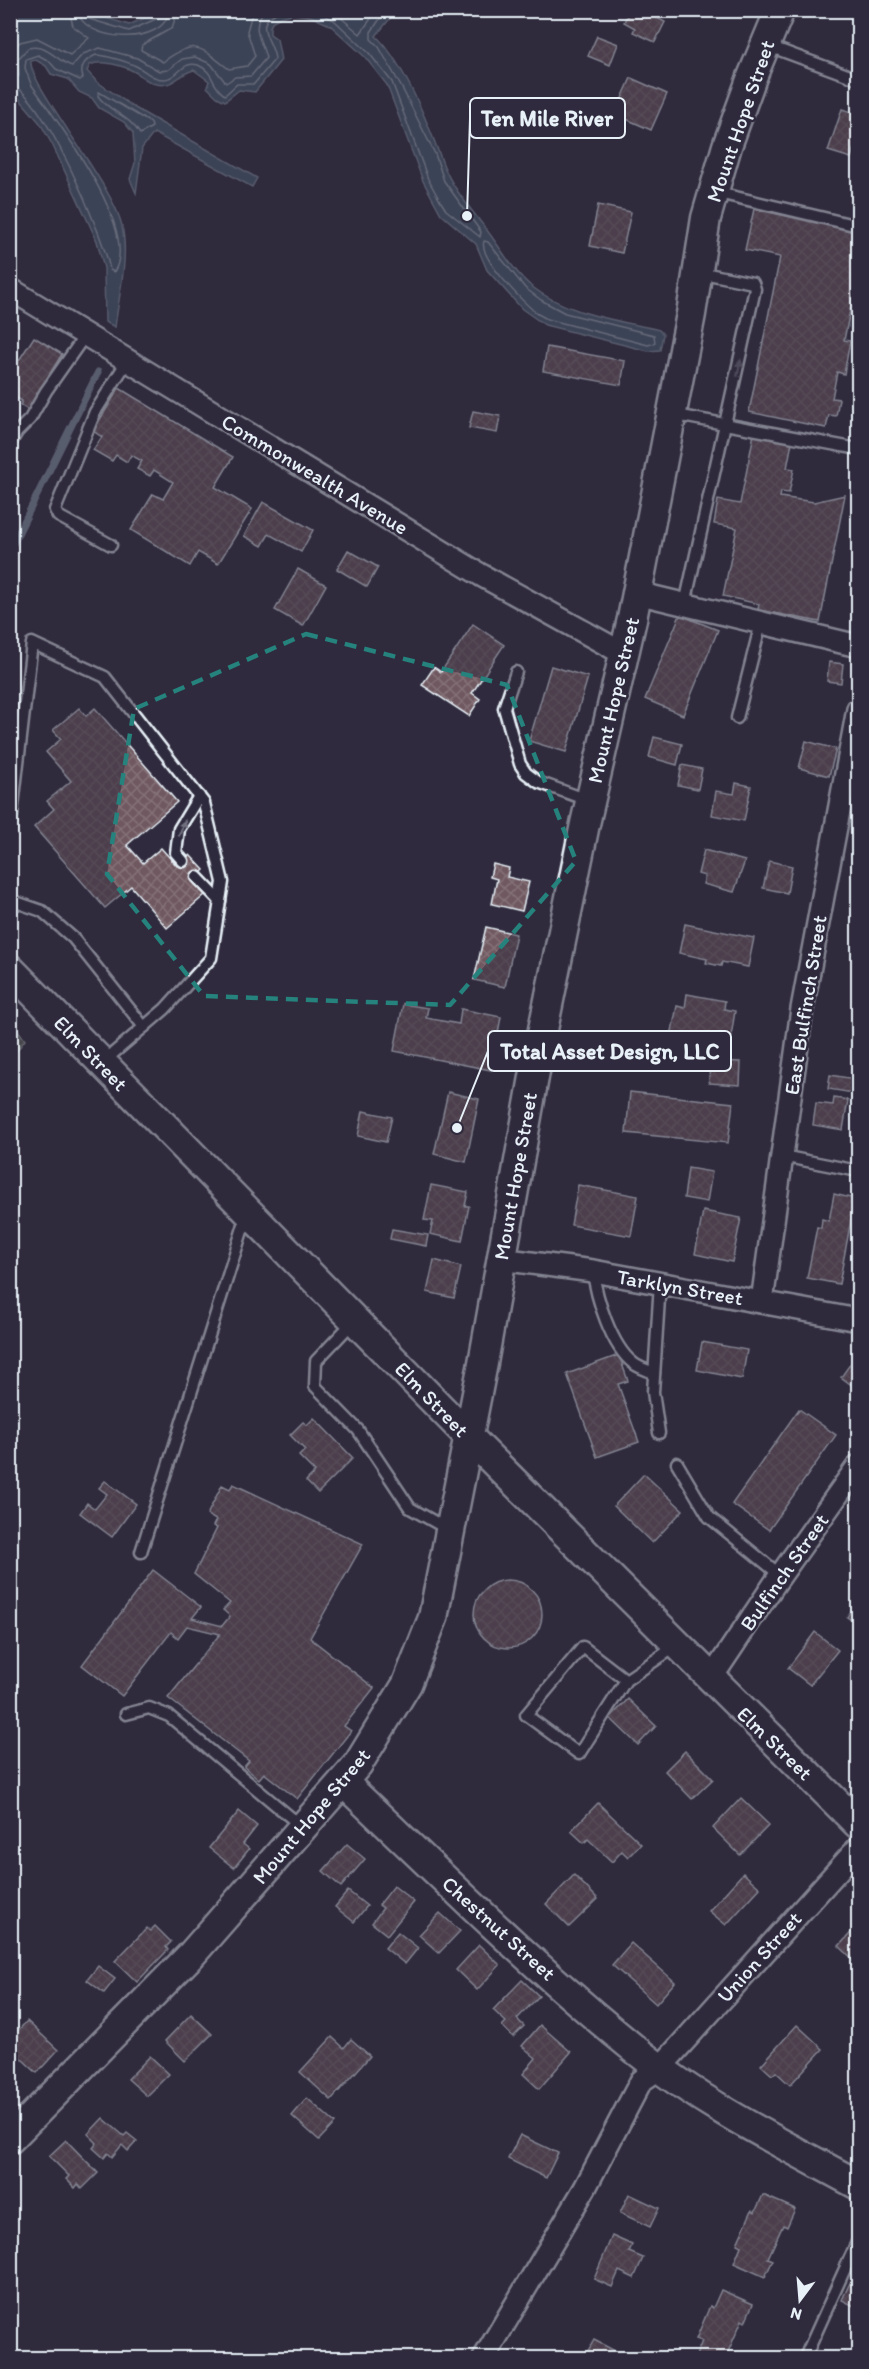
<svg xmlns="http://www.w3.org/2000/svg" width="869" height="2369" font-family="Itim,sans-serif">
<defs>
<pattern id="park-crowns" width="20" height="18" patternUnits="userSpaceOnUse" patternTransform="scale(1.5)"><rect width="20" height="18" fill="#646b5f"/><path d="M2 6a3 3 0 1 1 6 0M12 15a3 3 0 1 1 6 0" fill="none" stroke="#7a8177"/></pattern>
<pattern id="building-cross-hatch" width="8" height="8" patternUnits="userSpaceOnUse" patternTransform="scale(1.5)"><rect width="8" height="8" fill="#705960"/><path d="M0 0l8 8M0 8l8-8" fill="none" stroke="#847178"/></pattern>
</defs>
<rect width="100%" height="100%" fill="#2f2a3d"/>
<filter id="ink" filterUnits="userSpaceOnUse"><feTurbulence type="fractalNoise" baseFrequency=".0167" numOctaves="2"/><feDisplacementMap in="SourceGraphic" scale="12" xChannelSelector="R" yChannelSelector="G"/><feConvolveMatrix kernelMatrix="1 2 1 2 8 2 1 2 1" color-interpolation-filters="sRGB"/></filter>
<g filter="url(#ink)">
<polygon fill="url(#park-crowns)" stroke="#a6aeac" stroke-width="1.5" points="11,1020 25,1040 11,1058 10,1058"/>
<g fill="#4b6275" stroke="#8a9ba9" stroke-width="1.5">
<path d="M 11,10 L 84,11 L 129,25 L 160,11 L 396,11 L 376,36 C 404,63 430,128 443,164 C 452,188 471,209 486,229 C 500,247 513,271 531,286 C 566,314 617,320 659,330 L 663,334 L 660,350 L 648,351 L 545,325 L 522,309 L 487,270 L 476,244 L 441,214 L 423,181 L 387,85 L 365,57 L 330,25 L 310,16 L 292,14 L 281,17 L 273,21 L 270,27 L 270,34 L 277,39 L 281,60 L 255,92 L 239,90 L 225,101 L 217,97 L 207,87 L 209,81 L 194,70 C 179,73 174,88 156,84 C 148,83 142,76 135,72 C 124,66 101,59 90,65 L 87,71 L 96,81 L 135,108 L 257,178 L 252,187 L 154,133 L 142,148 L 136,193 L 130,179 L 135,163 L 133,133 L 124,122 L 99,108 L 92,98 L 79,92 L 68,79 L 51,74 L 46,66 L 36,60 L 31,61 C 28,84 113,184 122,226 C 129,258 119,294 115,327 L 105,322 L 104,268 L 97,241 L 53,146 L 40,123 L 11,89 Z"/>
<polygon points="858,305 858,324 849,327 853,306"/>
</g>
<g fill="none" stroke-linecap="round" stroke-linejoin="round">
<g stroke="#a9b8c4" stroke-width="1.5">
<path d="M 78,10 C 80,42 166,48 169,10"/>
<polyline points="85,10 89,19 129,31 158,18 161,10"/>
<path d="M 178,10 L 172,28 L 142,45 L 141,50 L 163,62 C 197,37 200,48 229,69 L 247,66 L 255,56 L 247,31 L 253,10"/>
<polyline points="313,10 334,20 369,53 392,82 428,179 439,199 446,210 480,237 481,232 444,181 435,154 403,90 379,47 371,39 371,32 386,10"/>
<polyline points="332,10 360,34 377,10"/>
<polyline points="10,53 20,42 37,38 70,55 89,38 73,26 69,10"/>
<path d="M 10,77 L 19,76 L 18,59 L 28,48 C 47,43 56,61 72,66 L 83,54 L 100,48 L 137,58 L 159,71 L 168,70 L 182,59 L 195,57 L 211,64 L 226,83 L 235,77 L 251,76 L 266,58 C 262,40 249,28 265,10"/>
<path d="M 10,85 C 41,88 105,239 110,270 L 114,272 C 141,229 56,120 31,84 L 25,68 L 26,59 L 38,55 L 49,61 L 56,69 L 80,80 L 83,78 C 79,66 85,60 96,55 C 105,55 128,62 136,66 C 146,71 153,80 165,79 C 178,78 183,60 198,65 C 214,71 212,88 225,95 L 237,84 L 254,84 L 275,59 C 273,38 248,23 283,10"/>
<path d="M 99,92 L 151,123 L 152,127 L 140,134 C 128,114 109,112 98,96 Z"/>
<path d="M 484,241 L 488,242 L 525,288 L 541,300 L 565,313 L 654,335 L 655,343 L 648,345 L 547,319 L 538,314 C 525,304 478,258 484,241 Z"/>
</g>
<polyline stroke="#8a9ba9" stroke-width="7" points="10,550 98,372"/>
</g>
<g fill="url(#building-cross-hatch)" stroke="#e8f1f8" stroke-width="1.5">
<polygon points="643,11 665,22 655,42 633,32 635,28 624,22 629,12 640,17"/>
<polygon points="597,36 618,44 610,65 588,56"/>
<polygon points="631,78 667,94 651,130 615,114"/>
<polygon points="842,109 858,114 858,133 851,158 828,151"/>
<polygon points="598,205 631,212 622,253 590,246"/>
<polygon points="754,209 858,230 858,292 854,291 844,340 850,341 844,374 837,372 832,398 839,399 836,416 829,415 826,428 749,412 780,257 745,250"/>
<polygon points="34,337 62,354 28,410 20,405 22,401 10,394 10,374"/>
<polygon points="547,347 625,361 621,385 543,371"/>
<polygon points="119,388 233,457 215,487 252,509 218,564 198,552 190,566 131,530 153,494 163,499 173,482 154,470 150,476 137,469 142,461 131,455 127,462 116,455 112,461 93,450 102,437 93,431"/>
<polygon points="473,411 500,416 497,433 469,428"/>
<polygon points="754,434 792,442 787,468 794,469 789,493 781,492 780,497 814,502 845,495 820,622 758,610 759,604 723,596 737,528 714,524 718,500 740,504"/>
<polygon points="263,502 313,530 301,552 269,534 262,546 244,536"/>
<polygon points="348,550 378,567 367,587 337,569"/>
<polygon points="298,569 326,585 303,626 275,610"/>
<polygon points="680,615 718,630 683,715 645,699"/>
<polygon points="473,624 504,645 472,693 480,699 469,716 422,685 434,667 441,672"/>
<polygon points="829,662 843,664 841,683 827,681"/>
<polygon points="551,666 588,677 566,752 529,741"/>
<polygon points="79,708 86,716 95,708 177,802 127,845 143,863 161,848 177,866 190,855 204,870 194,879 206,894 167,928 131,886 105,908 34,827 54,809 47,801 71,781 46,752 61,739 53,730"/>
<polygon points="654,737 682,744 677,765 649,757"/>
<polygon points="806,741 836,749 829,776 799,768"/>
<polygon points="682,765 702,769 698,789 678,785"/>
<polygon points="736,783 751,786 744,821 712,815 716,791 734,794"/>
<polygon points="704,850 745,861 734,892 703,884 705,876 698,874"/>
<polygon points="769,861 792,866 787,893 763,888"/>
<polygon points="493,864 509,868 507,877 529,882 522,911 492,904 497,879 490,877"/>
<polygon points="685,924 754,938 748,967 722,962 721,966 706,963 707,959 679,953"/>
<polygon points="486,927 516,934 505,987 474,980"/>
<polygon points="687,994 725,1001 724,1009 735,1011 730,1043 707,1039 705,1048 685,1045 686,1038 671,1036 677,1006 685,1008"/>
<polygon points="403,1004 428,1008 426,1018 459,1024 461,1009 501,1017 491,1070 394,1051"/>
<polygon points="710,1061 741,1062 740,1085 709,1083"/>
<polygon points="830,1075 855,1079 853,1093 828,1089"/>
<polygon points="448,1092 479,1099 466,1162 434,1154"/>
<polygon points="630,1092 733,1103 728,1143 626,1133"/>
<polygon points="834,1098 848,1100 843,1130 813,1125 816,1103 833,1105"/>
<polygon points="363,1111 392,1117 386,1142 358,1136"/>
<polygon points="688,1168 712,1172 707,1202 684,1198"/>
<polygon points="431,1185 468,1192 465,1206 469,1206 462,1241 430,1234 433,1221 424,1220"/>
<polygon points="578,1185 638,1196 631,1236 571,1225"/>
<polygon points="834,1194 855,1199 839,1284 807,1278 817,1227 821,1228 822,1219 829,1221"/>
<polygon points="703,1211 741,1218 732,1262 695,1254"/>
<polygon points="392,1229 428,1235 426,1246 390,1239"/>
<polygon points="434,1260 461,1267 454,1298 427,1292"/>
<polygon points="702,1342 747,1350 742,1379 697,1370"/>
<polygon points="858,1353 858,1390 841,1377"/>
<polygon points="619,1355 628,1381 618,1384 639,1442 597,1457 567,1374"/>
<polygon points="799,1409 836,1435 769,1530 732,1504"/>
<polygon points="314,1418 353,1458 318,1493 306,1481 315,1472 299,1456 305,1450 290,1435 303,1422 307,1425"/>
<polygon points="644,1474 683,1510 652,1543 614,1506"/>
<polygon points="105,1481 136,1504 112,1537 80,1513 87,1503 95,1509 107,1494 99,1488"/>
<polygon points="233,1484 363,1544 310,1638 374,1688 344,1726 351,1731 297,1799 264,1773 259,1779 244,1767 249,1761 168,1698 220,1634 187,1626 178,1638 171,1632 122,1696 82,1665 153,1570 201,1607 192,1618 222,1626 230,1616 223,1610 230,1603 194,1574 217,1528 213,1526 216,1520 207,1515 222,1485 230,1489"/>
<circle cx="508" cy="1614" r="34"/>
<polygon points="858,1601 858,1625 847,1617"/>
<polygon points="815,1632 838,1650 810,1685 788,1668"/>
<polygon points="628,1699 656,1726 638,1745 610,1718"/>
<polygon points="685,1751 713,1779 692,1799 665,1771"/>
<polygon points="741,1798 769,1825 740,1855 713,1828"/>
<polygon points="598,1803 641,1844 628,1857 622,1851 612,1862 588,1839 584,1843 571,1831"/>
<polygon points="239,1811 257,1826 243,1844 249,1849 234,1868 209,1848"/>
<polygon points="347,1844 365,1859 341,1887 323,1871"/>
<polygon points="743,1873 760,1888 726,1925 709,1911"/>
<polygon points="574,1875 598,1899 569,1927 546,1904"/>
<polygon points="394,1886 414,1902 387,1935 372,1923 383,1908 379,1905"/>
<polygon points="348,1891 367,1906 354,1922 335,1907"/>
<polygon points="440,1913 460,1931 439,1953 419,1935"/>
<polygon points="858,1925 858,1959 856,1962 839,1946"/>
<polygon points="155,1926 171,1942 166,1947 168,1950 137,1982 115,1961 147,1928 150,1931"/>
<polygon points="398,1932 418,1948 405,1964 385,1948"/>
<polygon points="631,1943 675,1982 656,2004 612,1965"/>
<polygon points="479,1945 500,1965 477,1990 456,1970"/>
<polygon points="98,1966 115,1979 104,1993 87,1980"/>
<polygon points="522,1980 539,1996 517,2019 524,2026 513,2037 502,2026 506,2022 493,2010"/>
<polygon points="191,2014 212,2034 185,2061 165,2041"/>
<polygon points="27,2021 58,2050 37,2073 10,2048 10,2039"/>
<polygon points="540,2025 571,2052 539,2089 523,2074 536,2058 522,2046"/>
<polygon points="797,2025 823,2049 790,2085 776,2072 772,2075 761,2065"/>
<polygon points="332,2037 344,2048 351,2039 370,2056 331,2100 300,2072"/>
<polygon points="150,2056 169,2074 147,2096 128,2079"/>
<polygon points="307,2098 335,2123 319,2140 292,2116"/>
<polygon points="103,2118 124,2136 127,2133 137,2141 128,2151 122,2145 112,2157 108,2153 104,2158 93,2148 97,2143 88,2134"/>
<polygon points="520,2135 558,2153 546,2178 508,2159"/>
<polygon points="66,2140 98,2173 82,2189 78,2184 75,2188 66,2179 69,2176 49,2156"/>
<polygon points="629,2194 659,2208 650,2227 620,2213"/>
<polygon points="763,2195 795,2209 787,2227 783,2225 768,2258 773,2260 765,2277 734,2263 741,2246 737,2244 752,2210 755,2212"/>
<polygon points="612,2236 632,2245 629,2252 643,2258 634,2278 619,2271 612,2287 594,2279"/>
<polygon points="856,2270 858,2271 858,2308 842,2300"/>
<polygon points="721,2290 753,2304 745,2322 742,2320 728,2352 732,2354 730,2358 695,2358 702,2341 696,2339 710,2306 713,2308"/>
<polygon points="594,2340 617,2352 615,2355 622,2358 584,2358"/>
<polygon points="844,2353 856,2358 842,2358"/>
</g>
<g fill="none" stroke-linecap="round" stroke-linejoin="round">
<g stroke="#e8f1f8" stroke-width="15">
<g id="lane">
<polyline points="766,45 858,79"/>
<polyline points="714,192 858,226"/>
<polyline points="671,414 858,449"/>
<polyline points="10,444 17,432 30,419 46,391 86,334"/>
<polyline points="111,545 58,516 55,510 95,412 128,360"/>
<polyline points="685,604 755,289 753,283 698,272"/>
<polyline points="516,672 504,708 520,764 526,773 538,782 590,801"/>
<polyline points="737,718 761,623"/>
<polyline points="10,832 32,643 105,677 204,803 223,882 211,958 165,1009 103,1062"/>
<polyline points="183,861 176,853 179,829 199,796"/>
<polyline points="197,877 220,901"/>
<polyline points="10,900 42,911 73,938 144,1027"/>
<polyline points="782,1156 858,1171"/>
<path d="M 593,1271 C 596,1297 611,1346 633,1363 C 639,1368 647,1370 654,1373"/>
<polyline points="355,1320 316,1361 315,1386 358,1430 410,1508 449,1530"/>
<polyline points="659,1433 653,1392 660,1283"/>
<polyline points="677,1463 709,1517 780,1575"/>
<polyline points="141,1552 247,1215"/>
<polyline points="626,1680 579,1754 526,1715 583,1647 626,1680 676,1646"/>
<polyline points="126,1714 149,1708 169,1716 301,1826"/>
<polyline points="807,2358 806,2355 858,2240"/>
</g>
</g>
<g stroke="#e8f1f8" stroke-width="26">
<g id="street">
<polyline points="10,289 481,575 624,654"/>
<polyline points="637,593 858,646"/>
<polyline points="500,1259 593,1271 858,1320"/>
<polyline points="762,1302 802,1009 858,709"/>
<polyline points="710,1680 775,1583 858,1466"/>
<polyline points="484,2358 585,2188 641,2081 660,2068 858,1848"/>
</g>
</g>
<g stroke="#e8f1f8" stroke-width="33">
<g id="secondary">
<polyline points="10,969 480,1448 858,1824"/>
<path d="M 343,1782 C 439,1873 534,1968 637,2051 C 705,2106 783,2144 858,2185"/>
<polyline points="10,2139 192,1954 358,1764 407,1684 433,1618 483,1363 539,1049 585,824 632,619 691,314 706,218 727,146 752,77 780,10"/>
</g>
</g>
<use href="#lane" stroke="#2f2a3d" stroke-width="10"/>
<use href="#street" stroke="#2f2a3d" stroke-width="21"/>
<use href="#secondary" stroke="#2f2a3d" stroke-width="28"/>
</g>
<defs><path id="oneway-solid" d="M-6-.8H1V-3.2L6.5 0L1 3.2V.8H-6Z" transform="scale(1.5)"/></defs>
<g fill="#70707e">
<use href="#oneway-solid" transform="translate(739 368) rotate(-78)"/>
<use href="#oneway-solid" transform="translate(182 828) rotate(-69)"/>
</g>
</g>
<path d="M0 0H869V2369H0ZM 306,634 L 507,685 L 576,861 L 450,1005 L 204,996 L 107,874 L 134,709 Z" fill="#2f2a3d" fill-opacity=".55" fill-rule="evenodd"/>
<path fill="none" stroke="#25827c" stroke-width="4.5" stroke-dasharray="12 8" stroke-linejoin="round" d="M 306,634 L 507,685 L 576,861 L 450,1005 L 204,996 L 107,874 L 134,709 Z"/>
<g text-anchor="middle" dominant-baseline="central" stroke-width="5" stroke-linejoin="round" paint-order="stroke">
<g font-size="21" fill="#e8f1f8" stroke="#2f2a3d">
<text transform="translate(740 121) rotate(-71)">Mount Hope Street</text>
<text transform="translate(315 474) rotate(31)">Commonwealth Avenue</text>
<text transform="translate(613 700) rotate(-77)">Mount Hope Street</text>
<text transform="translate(805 1005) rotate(-81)">East Bulfinch Street</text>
<text transform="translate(91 1053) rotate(46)">Elm Street</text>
<text transform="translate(515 1176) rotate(-80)">Mount Hope Street</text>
<text transform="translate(680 1287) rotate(10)">Tarklyn Street</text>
<text transform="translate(432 1399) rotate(46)">Elm Street</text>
<text transform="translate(784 1572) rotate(-55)">Bulfinch Street</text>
<text transform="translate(775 1743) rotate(44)">Elm Street</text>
<text transform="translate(311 1816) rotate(-50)">Mount Hope Street</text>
<text transform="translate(499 1928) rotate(42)">Chestnut Street</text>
<text transform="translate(759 1957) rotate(-48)">Union Street</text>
</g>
</g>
<path fill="none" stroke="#e8f1f8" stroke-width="2" d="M467 216L470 118M457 1128L488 1051"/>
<g fill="#e8f1f8" stroke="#2f2a3d" stroke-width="2">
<circle cx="467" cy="216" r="6"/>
<circle cx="457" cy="1128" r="6"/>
</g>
<g fill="#2f2a3d" stroke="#e8f1f8" stroke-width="2">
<rect x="470" y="98" width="155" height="40" rx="6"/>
<rect x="488" y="1031" width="243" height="40" rx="6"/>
</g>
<g font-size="22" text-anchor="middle" font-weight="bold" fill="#e8f1f8">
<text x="547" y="126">Ten Mile River</text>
<text x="610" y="1059">Total Asset Design, LLC</text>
</g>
<rect width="869" height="2369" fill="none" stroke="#2f2a3d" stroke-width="36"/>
<rect x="18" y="18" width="833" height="2333" fill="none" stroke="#e8f1f8" stroke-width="2" filter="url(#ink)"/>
<g transform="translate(800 2300) rotate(196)" stroke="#2f2a3d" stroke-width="4.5" paint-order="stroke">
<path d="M0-4.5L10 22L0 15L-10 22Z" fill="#e8f1f8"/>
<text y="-9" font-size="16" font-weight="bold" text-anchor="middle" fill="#e8f1f8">N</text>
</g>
</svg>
